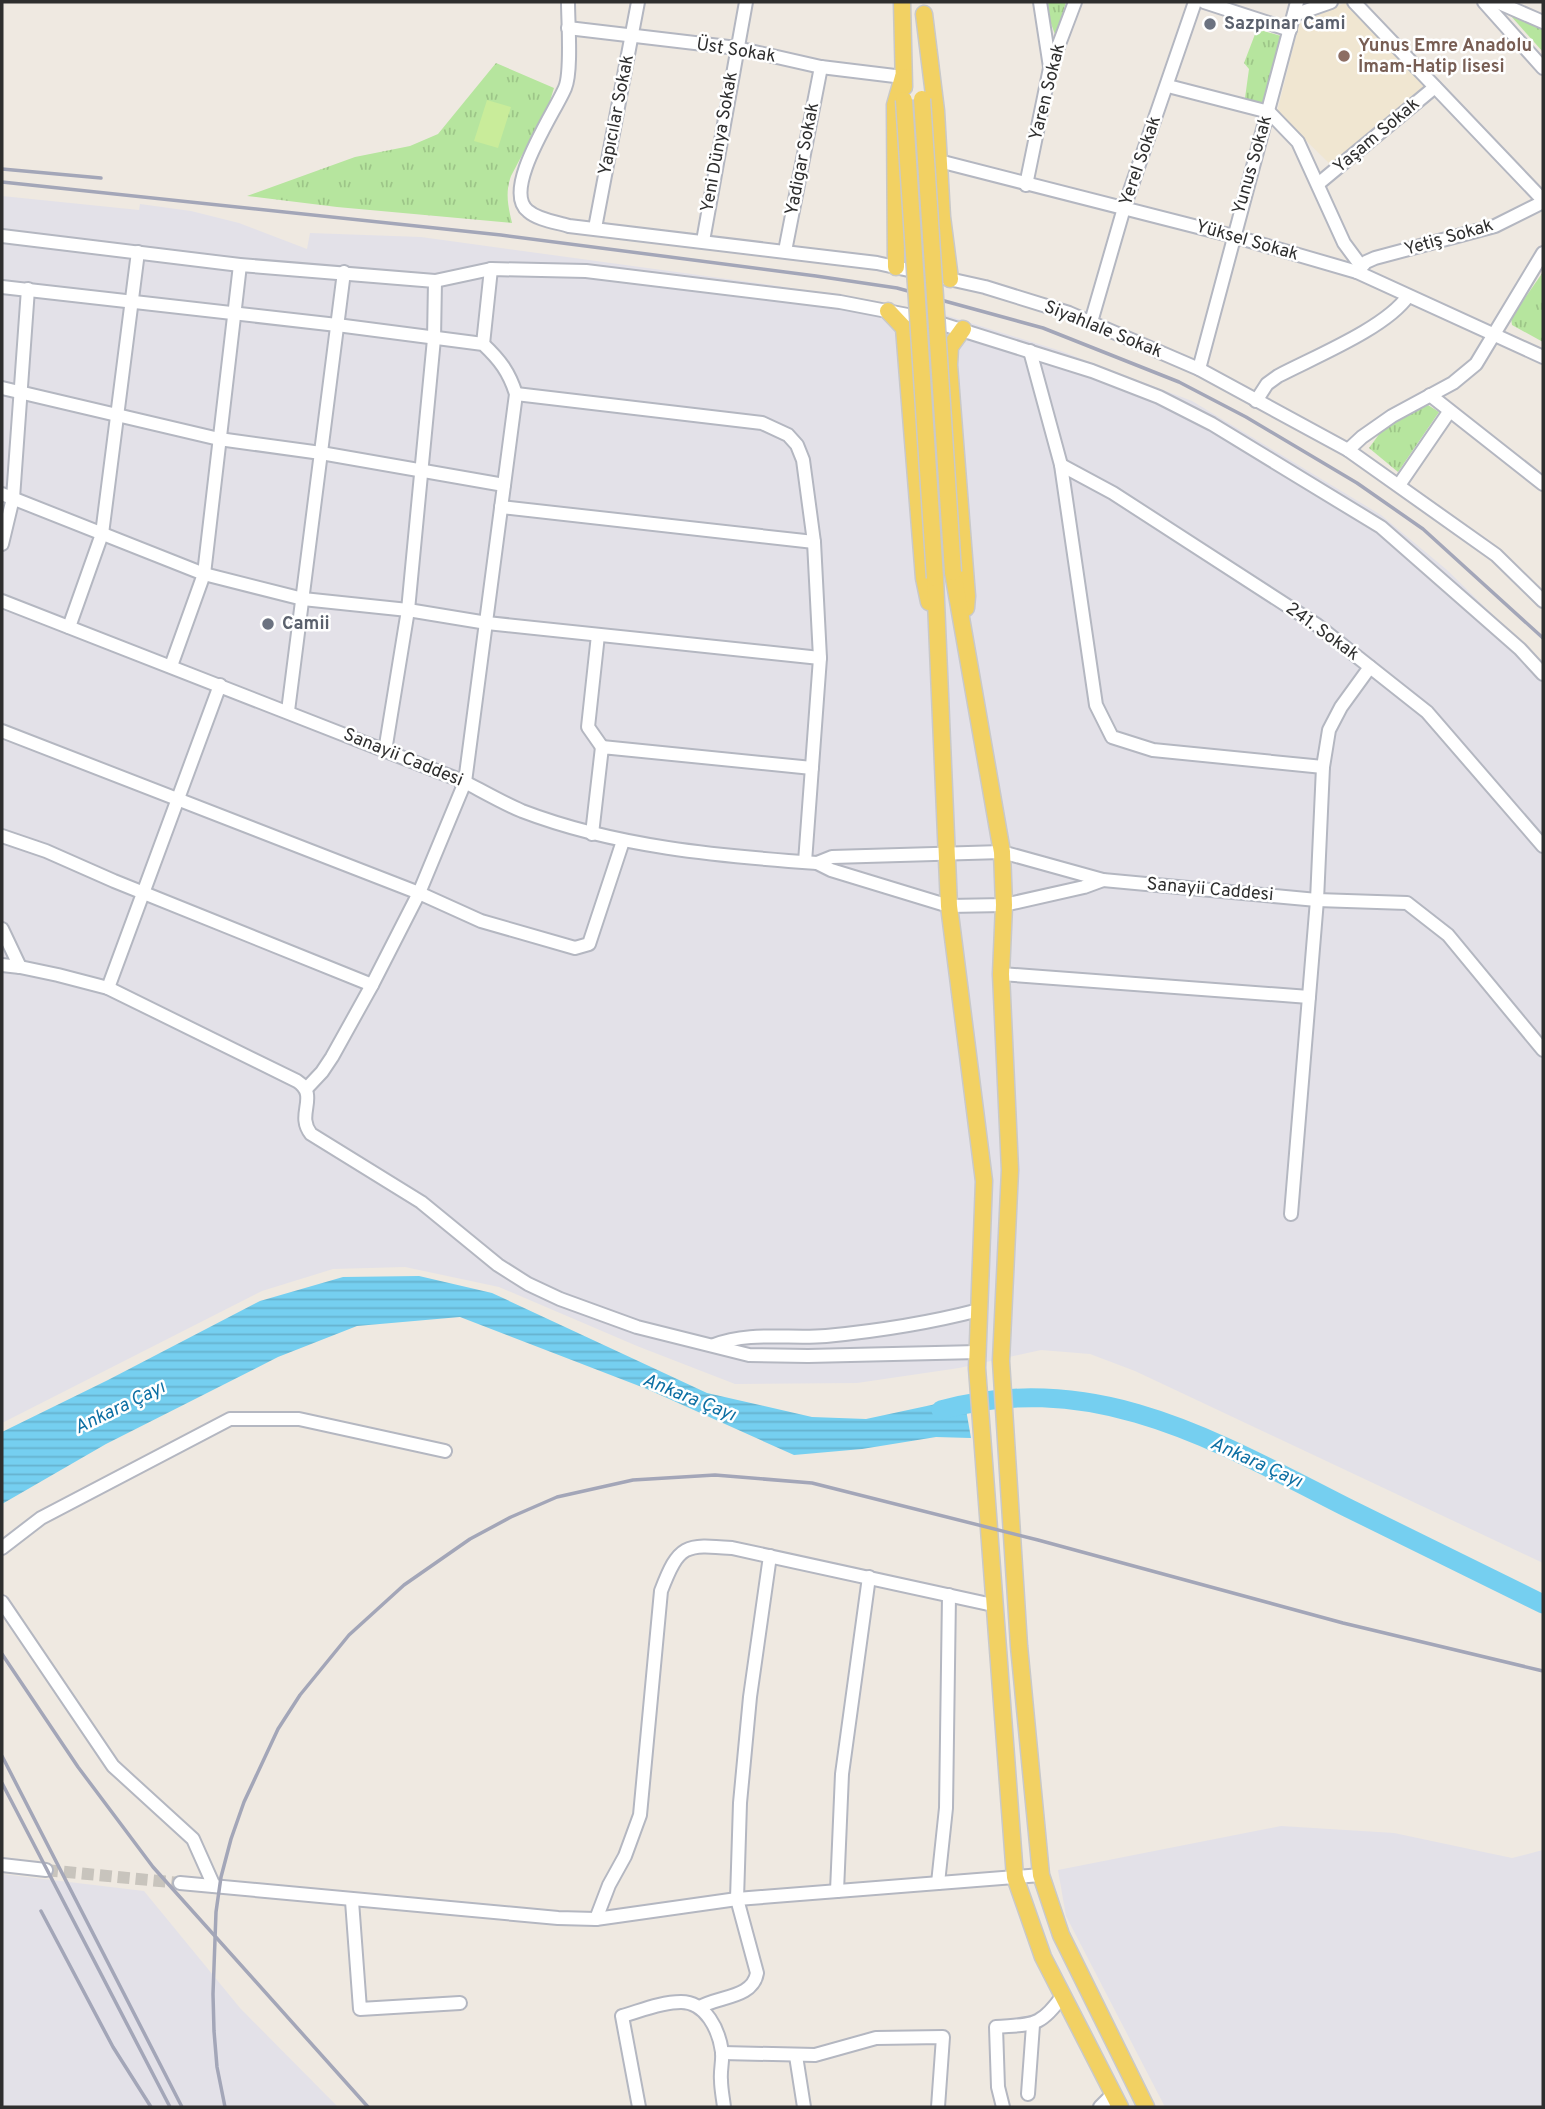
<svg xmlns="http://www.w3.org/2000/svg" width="1545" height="2109" font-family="Overpass,sans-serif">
<defs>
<pattern id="grass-tufts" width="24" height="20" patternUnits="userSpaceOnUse" patternTransform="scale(1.75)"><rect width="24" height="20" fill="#b6e59e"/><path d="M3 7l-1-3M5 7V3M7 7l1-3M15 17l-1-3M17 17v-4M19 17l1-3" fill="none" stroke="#9dc588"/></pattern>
<pattern id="water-rules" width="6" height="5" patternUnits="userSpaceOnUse" patternTransform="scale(1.75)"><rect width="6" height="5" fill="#75cff0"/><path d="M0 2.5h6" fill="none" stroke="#66b2ce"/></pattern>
</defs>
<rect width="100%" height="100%" fill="#efe9e1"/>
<g fill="#e3e1e8">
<polygon points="2,196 139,210 140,204 191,211 239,223 307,249 310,233 421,237 764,284 877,301 942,314 1061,351 1192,401 1381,515 1447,570 1543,664 1543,1563 1135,1371 1090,1354 1041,1350 959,1368 857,1383 735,1384 637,1346 499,1287 405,1267 333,1269 262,1291 2,1423"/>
<polygon points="1281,1826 1394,1833 1512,1858 1543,1850 1543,2107 1165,2107 1066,1916 1058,1870"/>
<polygon points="2,1874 144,1891 240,2008 338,2107 2,2107"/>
</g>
<polygon fill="#f0e6d1" points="1347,2 1426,88 1331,165 1277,112 1299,24"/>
<g fill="url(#grass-tufts)">
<polygon points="1048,2 1066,2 1056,37 1050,21"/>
<polygon points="1510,15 1543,29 1543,52"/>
<polygon points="1257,29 1281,36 1263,106 1245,98 1249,69 1244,63"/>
<path d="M 496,63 L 554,88 L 549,104 L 511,176 C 505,193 508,206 512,223 L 337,207 L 247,196 L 355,157 L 410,146 L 438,134 Z"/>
<polygon points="1543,272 1543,342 1512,325 1511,318"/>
<polygon points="1428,405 1439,412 1398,472 1369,448 1383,429"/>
</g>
<polygon fill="#c9ec9a" points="487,100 511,107 498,148 474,141"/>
<polygon fill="url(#water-rules)" points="419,1276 492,1293 707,1393 812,1417 866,1419 964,1398 971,1438 936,1437 862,1449 794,1455 647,1389 460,1317 357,1326 278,1357 106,1444 2,1504 2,1432 108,1380 260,1301 343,1277"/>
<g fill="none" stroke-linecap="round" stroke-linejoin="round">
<path stroke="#75cff0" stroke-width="19" d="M 941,1410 C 1094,1368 1216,1441 1348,1508 C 1413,1540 1478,1572 1543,1604"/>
<polyline stroke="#c8c4bd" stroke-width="12" stroke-dasharray="12 6" stroke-linecap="butt" points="46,1870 180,1883"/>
<g stroke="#b4b7c1" stroke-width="16">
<g id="minor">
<path d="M 568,2 C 568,22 572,72 565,88 C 555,112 501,190 528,211 C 538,220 556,222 569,226 L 877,263 L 985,287 L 1069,313 L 1199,369 L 1348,450 L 1496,555 L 1543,601"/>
<polyline points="1040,2 1050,67"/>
<polyline points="1204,2 1290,30"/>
<polyline points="1354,2 1543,200"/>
<polyline points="1484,2 1543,68"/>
<polyline points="1497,2 1543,22"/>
<polyline points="1294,15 1331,2"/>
<polyline points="568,28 737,48 821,67 903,77"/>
<polyline points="1168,86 1269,112 1298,142 1344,243 1361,266"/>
<polyline points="939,161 1233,236 1357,272 1543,357"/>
<polyline points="1318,184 1435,87"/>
<polyline points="1026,185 1050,68 1075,2"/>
<polyline points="595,228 638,2"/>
<polyline points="2,236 240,265 435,281 491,269 586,271 840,302 923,318 1092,371 1159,397 1212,424 1381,527 1520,649 1543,674"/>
<polyline points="703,241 746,2"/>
<polyline points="785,251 821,67"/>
<polyline points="1357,272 1366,262 1375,258 1495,226 1543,202"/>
<path d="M 2,287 L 337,325 L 483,344 C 500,360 509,372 516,394 L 465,782 L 419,893 L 372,985 L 332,1057 L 322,1072 L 306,1089"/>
<polyline points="1091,322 1124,208 1195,2"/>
<polyline points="483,344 491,269"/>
<polyline points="1030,351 1061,465 1096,705 1112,737 1153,750 1323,767"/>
<polyline points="1199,369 1297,2"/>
<polyline points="2,388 219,439 321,453 504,485"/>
<polyline points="516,394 762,423 788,435 797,445 803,460 814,542 820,658 805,862"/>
<polyline points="1430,395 1543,484"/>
<path d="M 1256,401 L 1267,384 L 1278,376 C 1314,357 1386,328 1408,296"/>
<polyline points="1348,450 1362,437 1392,416 1453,383 1476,364 1543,253"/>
<polyline points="1061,465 1113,493 1317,625 1427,712 1543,846"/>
<polyline points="1399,485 1449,412"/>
<polyline points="2,494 204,574 303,599 408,610 487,623 820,658"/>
<polyline points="501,507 814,542"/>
<polyline points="2,544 13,498 28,289"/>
<path d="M 2,601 L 465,782 C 484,792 503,803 522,811 C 616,847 718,856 817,863 L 831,870 L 949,906 L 1004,905 L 1084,887 L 1103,880"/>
<polyline points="69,627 102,534 138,252"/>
<polyline points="598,635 588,727 602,747"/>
<polyline points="171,666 204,574 240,265"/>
<polyline points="288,711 344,272"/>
<polyline points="2,731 419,893 481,921 575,948 589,944 623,841"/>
<polyline points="385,751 408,610 434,339 435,281"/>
<polyline points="592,834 602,747 812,768"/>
<polyline points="2,836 46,851 114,881 372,985"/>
<polyline points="817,863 832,857 1002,852 1103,880 1317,900 1407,903 1448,935 1543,1050"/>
<polyline points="2,929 20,967"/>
<path d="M 2,965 L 20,967 L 58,975 L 108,988 L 297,1081 C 320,1096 295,1114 311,1134 L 421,1202 L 498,1265 L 528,1284 L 560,1299 L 637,1327 L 749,1355 L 808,1356 L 978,1352"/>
<polyline points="1001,974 1309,997"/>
<polyline points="108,988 220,685"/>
<polyline points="1291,1214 1317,900 1323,767 1329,730 1341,707 1370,667"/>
<path d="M 714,1345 C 749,1331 789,1339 826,1336 C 878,1331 929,1323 979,1310"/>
<polyline points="2,1548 41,1518 230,1419 299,1419 445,1451"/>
<polyline points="2,1602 113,1766 193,1839 214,1886"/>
<polyline points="2,1865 46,1870"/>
<polyline points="180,1883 558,1918 596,1919 737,1899 1041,1875"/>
<polyline points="938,1883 946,1808 949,1595"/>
<polyline points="837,1891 842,1774 869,1577"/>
<polyline points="352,1901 360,2009 460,2003"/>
<path d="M 596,1919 L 609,1885 L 625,1856 L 640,1815 L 661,1591 C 679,1544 685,1544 732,1548 L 993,1605"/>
<path d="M 700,2007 C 719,1996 753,1998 757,1973 L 737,1899 L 740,1803 L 750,1697 L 770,1556"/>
<polyline points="722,2053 815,2055 876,2038 943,2037 938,2107"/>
<polyline points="796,2056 804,2107"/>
<polyline points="1028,2094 1033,2025"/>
<path d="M 639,2107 L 622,2016 C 640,2011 661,2002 681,2002 C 706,2002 719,2030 722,2052 C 723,2061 720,2071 721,2080 C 721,2089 723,2098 724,2107"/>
<path d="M 1003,2107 L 998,2087 L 996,2027 C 1032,2024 1040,2028 1063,1995"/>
<polyline points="1100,2107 1113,2094"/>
</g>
</g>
<g stroke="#c9c9c9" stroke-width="19">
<g id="major">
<polyline points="902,2 904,87"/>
<polyline points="924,14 936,111 942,217 950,279"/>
<polyline points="896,267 895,105 903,77"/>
<polyline points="888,311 904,328 924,578 929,602"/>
<polyline points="963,329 950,347 949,365 967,596 966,608"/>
<polyline points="953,572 1002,852 1004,905 1001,974 1010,1170 1001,1361 1019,1646 1041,1875 1061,1935 1146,2107"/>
<polyline points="935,578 949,906 984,1181 977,1368 1015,1877 1043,1957 1120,2107"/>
</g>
</g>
<use href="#minor" stroke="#fff" stroke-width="12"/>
<use href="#major" stroke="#f2d163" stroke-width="16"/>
<g stroke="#a3a6b8" stroke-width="3.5">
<polyline points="2,169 101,178"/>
<polyline points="2,182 501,235 816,276 897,288 1043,328 1179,382 1246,417 1357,483 1423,529 1543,638"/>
<polyline points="2,1654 78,1767 153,1867 368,2107"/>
<polyline points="2,1756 182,2107"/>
<polyline points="2,1783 170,2107"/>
<polyline points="41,1911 113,2047 151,2107"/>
<polyline points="225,2107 217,2067 214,2031 213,1994 216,1912 221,1877 231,1839 244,1802 278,1729 300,1695 349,1635 404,1585 470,1539 511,1517 557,1497 633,1480 715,1475 812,1483 1038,1540 1343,1623 1543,1671"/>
</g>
<g stroke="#c9c9c9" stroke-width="19" stroke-linecap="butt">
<g id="major-bridge">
<polyline points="922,99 953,572"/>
<polyline points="904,100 935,578"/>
</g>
</g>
<use href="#major-bridge" stroke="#f2d163" stroke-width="16"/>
</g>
<g fill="#6b7280" stroke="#fff" stroke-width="2.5">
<circle cx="1210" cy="24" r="7"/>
<circle cx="268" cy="624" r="7"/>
</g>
<circle fill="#8d6e63" stroke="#fff" stroke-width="2.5" cx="1344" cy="56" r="7"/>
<g text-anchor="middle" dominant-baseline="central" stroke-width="5" stroke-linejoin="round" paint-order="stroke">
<g font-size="18" font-weight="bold" fill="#5b616d" stroke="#fff" text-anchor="start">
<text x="1224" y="24">Sazpınar Cami</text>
<text x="282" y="624">Camii</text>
</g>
<g font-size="18" font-weight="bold" fill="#785e54" stroke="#fff" text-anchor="start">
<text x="1358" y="46">Yunus Emre Anadolu<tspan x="1358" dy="21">İmam-Hatip lisesi</tspan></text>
</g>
<g font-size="18" fill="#2e2e2e" stroke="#fff">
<text transform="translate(736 51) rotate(9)">Üst Sokak</text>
<text transform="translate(1048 92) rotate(-76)">Yaren Sokak</text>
<text transform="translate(617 115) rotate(-79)">Yapıcılar Sokak</text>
<text transform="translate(1377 136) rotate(-40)">Yaşam Sokak</text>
<text transform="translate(720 142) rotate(-80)">Yeni Dünya Sokak</text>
<text transform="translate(803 159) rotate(-79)">Yadigar Sokak</text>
<text transform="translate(1141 161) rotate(-71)">Yerel Sokak</text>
<text transform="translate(1253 165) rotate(-74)">Yunus Sokak</text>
<text transform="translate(1449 238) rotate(-16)">Yetiş Sokak</text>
<text transform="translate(1247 241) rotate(16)">Yüksel Sokak</text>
<text transform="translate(1103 330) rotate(22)">Siyahlale Sokak</text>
<text transform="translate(1322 632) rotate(36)">241. Sokak</text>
<text transform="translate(403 758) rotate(22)">Sanayii Caddesi</text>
<text transform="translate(1210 890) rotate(5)">Sanayii Caddesi</text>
</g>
<g font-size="19" font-style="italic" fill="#0d6fa3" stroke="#fff">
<text transform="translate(689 1398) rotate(22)">Ankara Çayı</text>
<text transform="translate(120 1408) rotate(-26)">Ankara Çayı</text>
<text transform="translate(1256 1463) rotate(24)">Ankara Çayı</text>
</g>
</g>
<rect width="1545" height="2109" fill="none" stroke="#2e2e2e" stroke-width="7"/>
</svg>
